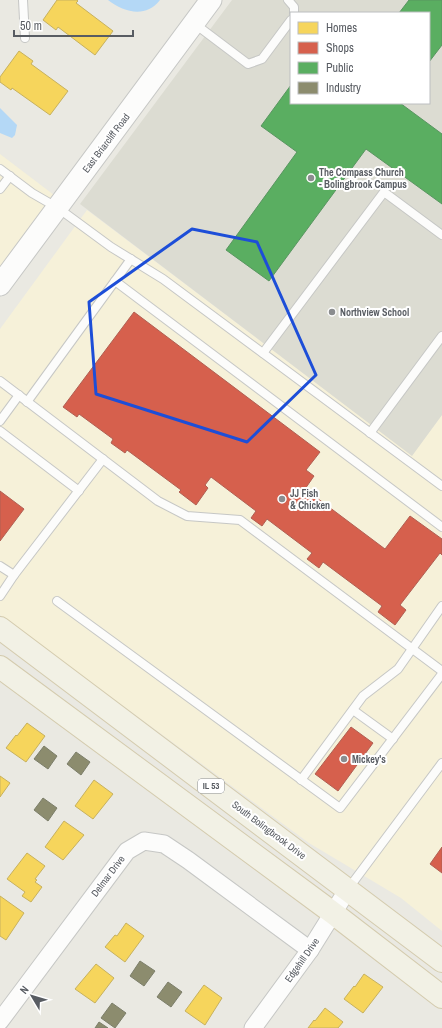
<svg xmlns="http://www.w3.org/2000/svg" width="442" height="1028" font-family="'Archivo Narrow',sans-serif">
<rect width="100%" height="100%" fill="#eae9e2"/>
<g fill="#f6f1d9">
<polygon points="0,154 54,195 0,267"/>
<polygon points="87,210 412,455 442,415 442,931 401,898 309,843 0,615 0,329"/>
</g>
<path fill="#dcdcd2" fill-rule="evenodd" d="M 232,0 L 442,0 L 442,415 L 412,456 L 80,204 ZM 291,13 L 429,13 L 429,103 L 291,103 Z"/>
<g fill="#b4d8f6">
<path d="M 108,0 L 160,0 C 145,19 124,12 108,0 Z"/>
<polygon points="0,108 17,125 15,135 12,138 0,133"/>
</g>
<g fill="#f6d55c" stroke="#c7b15e">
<polygon points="57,0 77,0 78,1 76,3 113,31 95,55 58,27 56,30 43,20"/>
<polygon points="19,51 33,61 31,64 68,91 50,115 12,88 11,90 0,82 0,77"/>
<polygon points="27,723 45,736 26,762 6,748 16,735 17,736"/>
<polygon points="0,776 10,783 0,797"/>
<polygon points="94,780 113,794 93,819 75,806"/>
<polygon points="64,821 84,835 63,860 45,847"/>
<polygon points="27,853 45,866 35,879 37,880 35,882 42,887 31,902 22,896 25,892 7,879"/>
<polygon points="0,896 24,913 6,940 0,936"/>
<polygon points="126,923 144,936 125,962 105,947 115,935 117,936"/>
<polygon points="96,964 114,978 95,1003 75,989"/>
<polygon points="364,974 383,987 363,1013 344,999 354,986 355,987"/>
<polygon points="204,985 222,998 205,1025 185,1011"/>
<polygon points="325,1008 343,1022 338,1028 308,1028 314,1020 315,1021"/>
</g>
<g fill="#d6604d" stroke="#b05f53">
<polygon points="134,312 320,452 306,470 314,476 305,489 385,549 410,516 442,539 442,555 440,553 400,605 406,610 395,625 378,612 382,606 323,562 319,568 307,559 312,553 267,519 262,526 251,518 256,511 211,477 205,485 208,488 196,505 179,492 181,490 127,450 125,453 111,443 113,439 79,414 77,417 63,407"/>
<polygon points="0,491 24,509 0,541"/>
<polygon points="351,727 373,743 338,791 315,774"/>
<polygon points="442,847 442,873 430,864"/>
</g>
<g fill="#5aae61" stroke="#599561">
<polygon points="409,0 442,0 442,45 429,62 429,13 399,13"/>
<polygon points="291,85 291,103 400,103 442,134 442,204 366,149 269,281 226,250 297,152 261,126"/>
</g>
<g fill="#8c8c6e" stroke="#7c7e6a">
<polygon points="44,746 57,756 48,769 34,759"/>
<polygon points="76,752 90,762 81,775 67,764"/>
<polygon points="43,798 57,808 48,821 34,810"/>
<polygon points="140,961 155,971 144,986 130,976"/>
<polygon points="168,982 182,992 171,1007 157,997"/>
<polygon points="112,1003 126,1013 115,1028 101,1018"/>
<polygon points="99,1022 108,1028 95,1028"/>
</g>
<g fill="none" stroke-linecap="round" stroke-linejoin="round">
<g stroke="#c6c7c5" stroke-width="10">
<g id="service">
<polyline points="23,0 25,38"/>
<polyline points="288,0 294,7 294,13"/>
<polyline points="195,24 248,64 262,59 291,20"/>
<polyline points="0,169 32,193 58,208 111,247 163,279 442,486"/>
<polyline points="0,189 10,176"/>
<polyline points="115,281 442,527"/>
<polyline points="263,353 384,192 442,235"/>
<polyline points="0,381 158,501 187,516 240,520 442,671"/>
<polyline points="27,402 131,259"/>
<polyline points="0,421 19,395"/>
<polyline points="0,431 79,491"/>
<polyline points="370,433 442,336"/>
<polyline points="0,566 14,575"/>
<polyline points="0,596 14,575 103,459"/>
<polyline points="57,601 340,808 442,674"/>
<polyline points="353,710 393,739"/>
<polyline points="301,780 363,696 398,669 442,606"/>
<polyline points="348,889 442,763"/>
</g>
</g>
<g stroke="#c6c7c5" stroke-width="19">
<g id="minor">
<polyline points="0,1021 127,851 144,841 164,844 188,860 310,950"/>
<polyline points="253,1028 310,950 348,889"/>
</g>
</g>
<g stroke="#c6c7c5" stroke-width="23">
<polyline id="tertiary" points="0,285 211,0"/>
</g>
<g stroke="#d4cbae" stroke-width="24">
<g id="primary">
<polyline points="0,628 442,961"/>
<polyline points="0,667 333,913 442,997"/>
</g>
</g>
<use href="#service" stroke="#fcfcfb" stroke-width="8"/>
<use href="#minor" stroke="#fcfcfb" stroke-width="17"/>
<use href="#tertiary" stroke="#fcfcfb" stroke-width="21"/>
<use href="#primary" stroke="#f2f1e5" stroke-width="22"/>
</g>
<path fill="none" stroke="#1d4ed8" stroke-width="3" stroke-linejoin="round" d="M 192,229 L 257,242 L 316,375 L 247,442 L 96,394 L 89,302 Z"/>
<g fill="#8b8d8f" stroke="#fff" stroke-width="1.5">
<circle cx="311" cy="178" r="4"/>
<circle cx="332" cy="312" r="4"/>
<circle cx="282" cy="499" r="4"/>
<circle cx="344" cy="759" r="4"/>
</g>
<g text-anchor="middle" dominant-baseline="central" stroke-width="4" stroke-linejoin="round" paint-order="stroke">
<rect fill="#fff" stroke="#8a8d91" stroke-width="1" x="198" y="779" width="26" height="14" rx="3"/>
<g font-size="9" font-weight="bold" fill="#585c62">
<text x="211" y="786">IL 53</text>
</g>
<g font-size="10" fill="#585c62" stroke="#fff">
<text transform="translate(106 143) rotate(-53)">East Briarcliff Road</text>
<text transform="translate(269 830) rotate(37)">South Bolingbrook Drive</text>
<text transform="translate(108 876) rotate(-53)">Delmar Drive</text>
<text transform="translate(302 960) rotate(-55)">Edgehill Drive</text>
</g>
<g font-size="10" font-weight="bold" fill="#585c62" stroke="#fff" text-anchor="start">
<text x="319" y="172">The Compass Church<tspan x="319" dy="12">- Bolingbrook Campus</tspan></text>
<text x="340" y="312">Northview School</text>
<text x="290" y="493">JJ Fish<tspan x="290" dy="12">&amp; Chicken</tspan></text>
<text x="352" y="759">Mickey's</text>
</g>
</g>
<rect x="290" y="12" width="140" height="92" fill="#ffffff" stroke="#bcbec0"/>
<rect x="298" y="22" width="20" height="12" fill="#f6d55c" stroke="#bcbec0"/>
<text x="326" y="32" font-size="12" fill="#585c62">Homes</text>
<rect x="298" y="42" width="20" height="12" fill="#d6604d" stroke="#bcbec0"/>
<text x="326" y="52" font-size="12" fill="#585c62">Shops</text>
<rect x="298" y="62" width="20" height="12" fill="#5aae61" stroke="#bcbec0"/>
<text x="326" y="72" font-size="12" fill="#585c62">Public</text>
<rect x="298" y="82" width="20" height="12" fill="#8c8c6e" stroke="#bcbec0"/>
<text x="326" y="92" font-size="12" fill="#585c62">Industry</text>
<g transform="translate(32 996) rotate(308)" stroke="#ffffff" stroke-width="3" paint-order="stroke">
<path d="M0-3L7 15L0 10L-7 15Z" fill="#585c62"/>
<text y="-6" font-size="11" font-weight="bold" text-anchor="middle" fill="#585c62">N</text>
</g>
<path d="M14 30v6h119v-6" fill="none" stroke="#585c62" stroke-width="2"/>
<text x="20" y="30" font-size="12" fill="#585c62" stroke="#ffffff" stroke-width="3" paint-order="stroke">50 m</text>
</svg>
